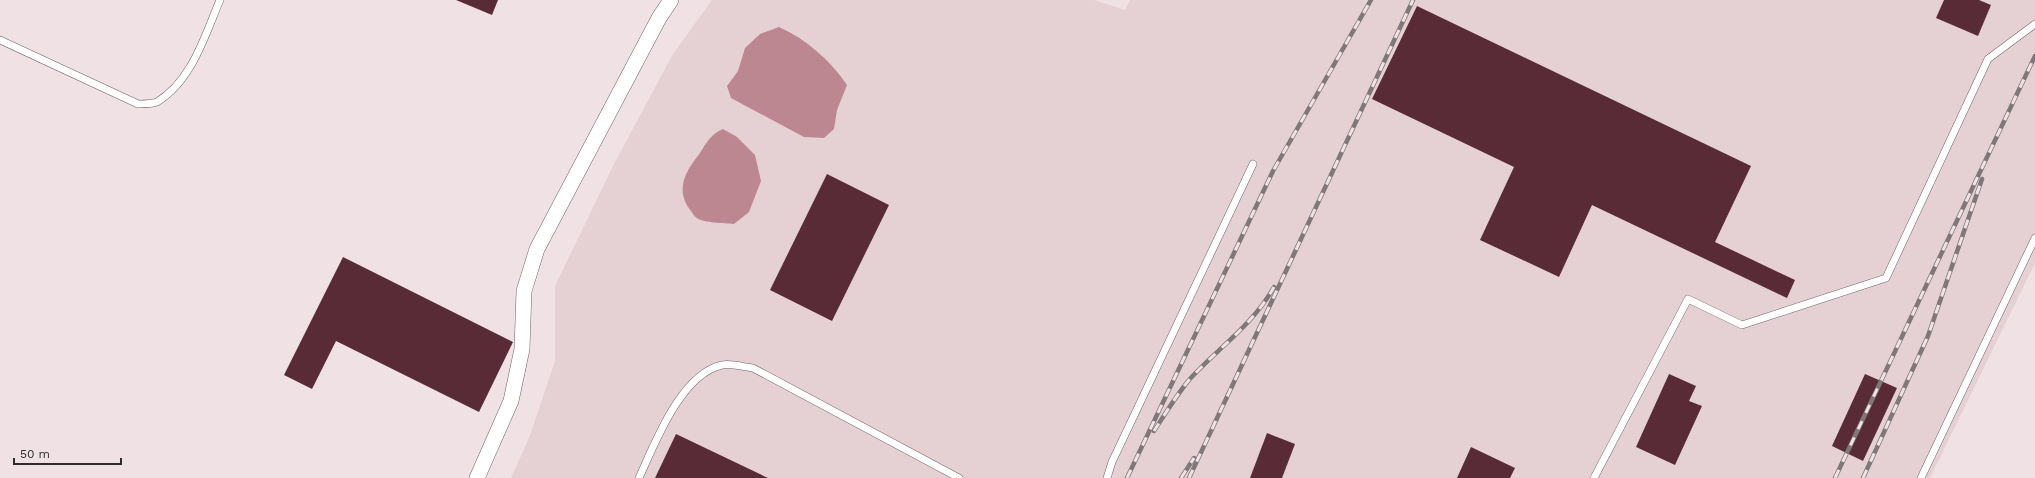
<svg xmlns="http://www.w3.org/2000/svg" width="2035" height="478" font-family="'Work Sans',sans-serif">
<rect width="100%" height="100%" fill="#efe1e4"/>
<polygon fill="#e5d0d4" points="712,0 1094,0 1125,10 1130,0 2035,0 2035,263 1930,478 511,478 529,438 555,361 555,286 614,164 673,54"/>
<g fill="#bd8792">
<path d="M 779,27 C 806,39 830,60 847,85 L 837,110 L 834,129 L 824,138 L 804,137 L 731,98 L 727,86 L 738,71 L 745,48 L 760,34 Z"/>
<path d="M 723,129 L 737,137 L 755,155 L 761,181 L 749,212 L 734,224 C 724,223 704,223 697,218 C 695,217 692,213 691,211 C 674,189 686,171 700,153 C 707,142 711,134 723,129 Z"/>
</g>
<g fill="#592b37">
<polygon points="456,0 498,0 492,15"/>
<polygon points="1944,0 1979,0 1991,5 1978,36 1936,18"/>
<polygon points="1417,6 1751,166 1715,242 1795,280 1787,298 1592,205 1559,277 1480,240 1514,167 1372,99"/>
<polygon points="827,174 889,205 832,321 770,290"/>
<polygon points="343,257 513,342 479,412 336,341 312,389 284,375"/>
<polygon points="1669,374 1696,386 1689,401 1702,406 1675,465 1636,447"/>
<polygon points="1865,374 1897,388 1863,461 1832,446"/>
<polygon points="1267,433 1295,444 1282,478 1250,478"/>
<polygon points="676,434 768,478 655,478"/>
<polygon points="1471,447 1515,468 1510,478 1457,478"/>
</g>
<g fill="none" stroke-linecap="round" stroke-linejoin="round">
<g stroke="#706466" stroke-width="8">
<g id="service">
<path d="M 0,40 L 138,104 C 144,104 152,104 157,102 C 192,81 205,35 220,0"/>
<path d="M 639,478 C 655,443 681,374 722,365 C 731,363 743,367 753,368 L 959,478"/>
<polyline points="1107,478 1112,462 1253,164"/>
<polyline points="1594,478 1688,299 1742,325 1886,278 1988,59 2035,24"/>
<polyline points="1921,478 2035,238"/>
</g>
</g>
<g stroke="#706466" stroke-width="16">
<polyline id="minor" points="477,478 511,401 522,349 524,291 537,249 659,18 671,0"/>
</g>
<use href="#service" stroke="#fff" stroke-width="7"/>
<use href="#minor" stroke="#fff" stroke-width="15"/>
<g stroke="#7f7779" stroke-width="4.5">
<g id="rail">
<path d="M 1154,431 C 1165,414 1176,396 1189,380 C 1217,349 1253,325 1274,287"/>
<polyline points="1127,478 1273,171 1371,0"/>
<polyline points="1181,478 1194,458"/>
<polyline points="1189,478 1413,0"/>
<polyline points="1835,478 2035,56"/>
<polyline points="1863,478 1928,336 1982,179"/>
</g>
</g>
<use href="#rail" stroke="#efe1e4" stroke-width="3" stroke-dasharray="9" stroke-linecap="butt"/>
</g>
<path d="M14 458v6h107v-6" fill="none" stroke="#2f2a2b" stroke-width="2"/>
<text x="20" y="458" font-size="12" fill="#2f2a2b" stroke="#efe1e4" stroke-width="3" paint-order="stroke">50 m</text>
</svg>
